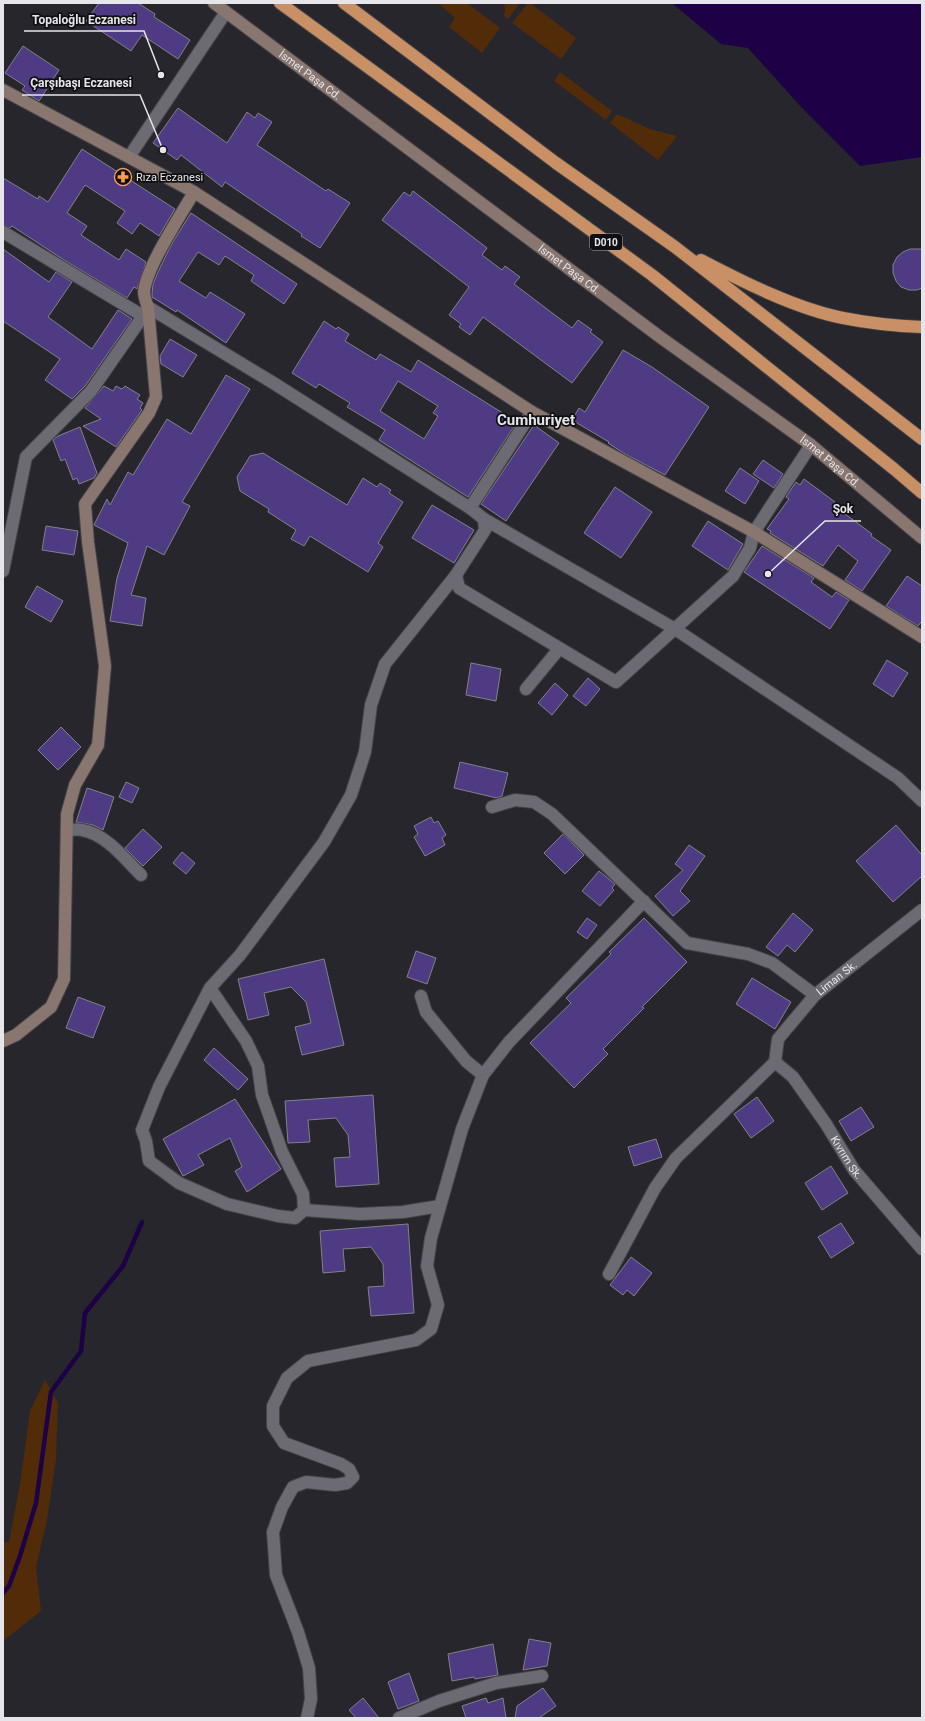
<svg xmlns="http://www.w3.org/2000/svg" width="925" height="1721" font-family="Roboto,sans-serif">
<rect width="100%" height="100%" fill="#27262c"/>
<g fill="#522b09">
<polygon points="442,3 467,3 500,28 482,53 449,27 455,18 440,5"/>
<polygon points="504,3 520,3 508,19 504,16 505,9"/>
<polygon points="528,3 530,3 576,38 561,59 512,23"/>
<polygon points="560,72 612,111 606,120 554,81"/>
<polygon points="617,114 650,129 677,136 658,160 610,123"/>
<polygon points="45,1380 58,1403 56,1459 47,1520 36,1567 41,1611 3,1641 3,1542 9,1542 20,1484 30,1411"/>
</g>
<polygon fill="#1d0046" points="672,3 922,3 922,157 860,166 803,109 748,48 721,44"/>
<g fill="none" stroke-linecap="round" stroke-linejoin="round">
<polyline stroke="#1d0046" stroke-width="4.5" points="3,1593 9,1586 20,1556 36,1503 51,1392 81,1351 85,1313 123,1266 142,1222"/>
</g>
<g fill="#4e3b83" stroke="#828189" fill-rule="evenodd">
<polygon points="99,3 138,3 155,14 154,17 190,40 178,59 142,35 131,51 86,21"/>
<polygon points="23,46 59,70 39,101 22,90 25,86 5,73"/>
<polygon points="178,108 227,143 247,112 255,118 258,113 272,122 257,145 326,191 328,189 350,203 320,248 301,236 302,234 225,182 222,187 181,155 177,160 153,143"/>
<polygon points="82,149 175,209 159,236 140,223 132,234 117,223 125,211 85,185 67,213 87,226 81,235 119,260 126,249 146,262 137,289 134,287 127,298 64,260 12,226 10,228 3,225 3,178 38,199 39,196 48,202"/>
<polygon points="413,191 487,248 482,255 502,270 505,266 520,277 514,284 572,328 578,320 592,330 590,332 603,342 572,383 483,317 470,335 459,327 461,324 449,315 469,287 382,220 404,192 410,196"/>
<polygon points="191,213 297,284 284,304 251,281 254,275 225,256 219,265 198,252 179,281 206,298 210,292 245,314 226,343 177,310 176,312 152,297 152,293 153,284 158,272 171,245"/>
<polygon points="3,249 49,282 56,272 72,282 48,317 92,349 118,310 132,319 85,386 72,399 45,380 60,359 3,321"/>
<polygon points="910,249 922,249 922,288 917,290 909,290 901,287 896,281 893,273 893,265 897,257 903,252"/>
<path d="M 324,321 L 336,329 L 338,327 L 349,334 L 345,341 L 376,360 L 380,354 L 411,372 L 418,360 L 517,422 L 468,497 L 379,440 L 385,430 L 347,407 L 350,403 L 319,384 L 316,388 L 292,373 ZM 398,381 L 438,406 L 433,413 L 438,416 L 424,439 L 380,411 Z"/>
<polygon points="170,339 197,355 183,377 161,364 160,356"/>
<polygon points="623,350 652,367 709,407 665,475 625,454 608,443 609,442 572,420 579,408 585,412"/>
<polygon points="226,375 250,389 182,502 190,506 164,555 147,546 131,595 146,598 142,626 110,621 117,578 128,543 94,525 107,499 110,505 128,472 133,475 167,419 191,434"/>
<polygon points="104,386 113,391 116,386 122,389 125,386 140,395 137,399 143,403 140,408 142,410 116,447 83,426 101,419 85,408"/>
<polygon points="534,425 559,443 506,521 481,504"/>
<polygon points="80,427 97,473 94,478 79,484 77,478 73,480 65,459 61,461 53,440 58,436"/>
<polygon points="263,453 347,505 363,478 377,487 380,483 391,490 389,493 403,502 378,543 383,547 368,572 310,536 304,546 291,539 296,530 268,512 269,509 240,491 237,477 250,456"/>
<polygon points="763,460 783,474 774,488 753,474"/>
<polygon points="740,468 759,481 745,504 725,491"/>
<polygon points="804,479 835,502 833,505 872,534 871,536 891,550 862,591 845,580 858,561 838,545 823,566 770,533 771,531 767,529 789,499 786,497 796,482 800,485"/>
<polygon points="615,487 652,512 621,558 584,533"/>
<polygon points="432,505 474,530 454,563 412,538"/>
<polygon points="708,521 743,544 728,570 692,546"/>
<polygon points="46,526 78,531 74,555 42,550"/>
<polygon points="762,546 814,578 811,582 832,597 836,592 849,600 830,629 744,572"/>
<polygon points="907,576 922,586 922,621 918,626 886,606"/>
<polygon points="37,586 63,601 51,622 25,607"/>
<polygon points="887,660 908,673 893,697 873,684"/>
<polygon points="471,663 501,669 496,701 466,695"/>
<polygon points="588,678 600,689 586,706 573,696"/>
<polygon points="555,683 568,695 552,715 538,703"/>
<polygon points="61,727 81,747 58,770 38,750"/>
<polygon points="460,762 508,773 502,796 497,798 454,788"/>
<polygon points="126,782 139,788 132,803 119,797"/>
<polygon points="87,788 114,797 103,830 93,825 76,822"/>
<polygon points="431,817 434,823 438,821 446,835 442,838 445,845 425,856 414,837 418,834 414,826"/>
<polygon points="896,825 922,855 922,876 893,902 856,861"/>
<polygon points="143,829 162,847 143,866 125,848"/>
<polygon points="563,834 584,855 565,874 544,853"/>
<polygon points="689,845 705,856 680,891 690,901 673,916 655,896 683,870 675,864"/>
<polygon points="182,852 195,863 186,874 173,863"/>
<polygon points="599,871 615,884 612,888 614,890 600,906 582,891"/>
<polygon points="793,913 813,930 795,952 787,945 778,956 766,947"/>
<polygon points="587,918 597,925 587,939 577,932"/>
<polygon points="644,918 687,962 642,1007 644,1008 603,1049 608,1054 574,1088 530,1043 571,1003 566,998 611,954 609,952"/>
<polygon points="416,951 436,958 427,984 407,977"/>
<polygon points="324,959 344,1045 302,1055 295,1027 311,1023 306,1002 291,987 264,993 269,1015 248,1020 238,979"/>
<polygon points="752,978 791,1002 775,1029 736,1004"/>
<polygon points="78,997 105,1007 93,1038 66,1028"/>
<polygon points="214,1048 248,1079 238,1090 204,1060"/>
<polygon points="373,1095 379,1184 336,1187 334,1158 350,1157 348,1135 336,1118 308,1120 310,1142 288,1143 285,1101"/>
<polygon points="757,1097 774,1121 751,1138 734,1114"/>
<polygon points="235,1099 281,1169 247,1192 235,1171 242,1167 230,1138 198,1155 204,1165 183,1176 163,1139"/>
<polygon points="861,1107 874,1127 851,1141 839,1121"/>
<polygon points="656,1139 662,1157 634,1166 628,1147"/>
<polygon points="831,1166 848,1193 822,1210 805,1183"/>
<polygon points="841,1223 854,1243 831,1258 818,1237"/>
<polygon points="408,1224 414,1313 371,1316 368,1287 384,1286 383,1264 371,1247 343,1249 345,1271 323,1273 320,1231"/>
<polygon points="631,1257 652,1273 634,1296 627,1290 623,1295 610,1285"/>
<polygon points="529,1639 551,1643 547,1666 523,1670"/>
<polygon points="493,1644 498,1675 475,1679 474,1677 452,1681 448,1654"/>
<polygon points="409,1673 419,1701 398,1709 388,1682"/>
<polygon points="543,1688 556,1706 539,1718 515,1718 517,1706"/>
<polygon points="363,1698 379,1718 356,1718 349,1710"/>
<polygon points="486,1698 488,1703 503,1698 506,1718 466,1718 462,1706"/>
</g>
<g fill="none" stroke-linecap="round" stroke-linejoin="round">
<g stroke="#434348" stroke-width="14">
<g id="street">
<polyline points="129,157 226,12"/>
<polyline points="3,232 143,316"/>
<polyline points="470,508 532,412"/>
<polyline points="484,519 485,530 456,575 459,588 616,682 733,576 750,548 754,532 811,445"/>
<polyline points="3,571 26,457 91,391 143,316 148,307 275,384 470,508 484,519 675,629 898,778 922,801"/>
<polyline points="526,689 559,649"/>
<polyline points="492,807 515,800 534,802 552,814 687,943 748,954 772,963 815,995"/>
<path d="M 67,830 C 72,830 78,829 82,830 C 106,834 125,859 141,875"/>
<polyline points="210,988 246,1041 258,1066 262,1095 282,1152 303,1194 304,1210 295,1218 278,1216 227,1204 179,1183 149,1161 146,1141 142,1130 159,1087 210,988 240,955 324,842 351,795 365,752 371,705 385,664 456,575"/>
<polyline points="421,996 426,1012 466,1061 483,1075"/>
<path id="s1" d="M 775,1062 L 793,1077 L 826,1124 L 854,1170 L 922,1249"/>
<path id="s2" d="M 775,1062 L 778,1039 L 815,995 L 922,910"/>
<polyline points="304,1210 360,1214 403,1212 440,1206"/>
<polyline points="609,1274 655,1188 676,1158 775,1062"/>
<polyline points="307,1718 311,1699 309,1668 298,1632 276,1575 273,1532 282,1507 293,1487 306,1482 335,1485 347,1483 353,1477 349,1469 341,1464 284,1443 273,1426 273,1406 287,1378 308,1361 416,1340 431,1329 438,1305 427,1266 431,1238 462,1129 483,1075 509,1042 644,901"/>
<polyline points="399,1718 439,1701 496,1683 542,1676"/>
</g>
</g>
<g stroke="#434348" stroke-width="14">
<g id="secondary">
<path id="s3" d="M 214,3 L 660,337 L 811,445 L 922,538"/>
<polyline points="3,90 194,192 532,412 754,532 922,637"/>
<path d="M 3,1041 L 16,1035 L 51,1007 L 64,979 L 67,814 L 75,785 L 98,745 L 105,666 L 88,542 L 85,504 L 149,413 L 156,397 L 148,307 C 146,302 144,296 144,292 C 146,267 181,215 194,192"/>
</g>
</g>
<g stroke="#434348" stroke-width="14">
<g id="highway">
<polyline points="280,3 652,275 894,469 922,493"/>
<polyline points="344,3 556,163 675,247 922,439"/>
<path d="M 701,260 C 743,282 797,309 843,318 C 868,323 896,326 922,327"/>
</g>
</g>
<use href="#street" stroke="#6c6b73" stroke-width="12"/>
<use href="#secondary" stroke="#88766f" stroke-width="12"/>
<use href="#highway" stroke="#c99065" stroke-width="12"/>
</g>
<defs>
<g id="pharmacy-ring" transform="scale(0.9)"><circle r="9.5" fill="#100f12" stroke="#fc9e52" stroke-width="1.5"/><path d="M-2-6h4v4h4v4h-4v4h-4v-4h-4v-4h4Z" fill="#fc9e52"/></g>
</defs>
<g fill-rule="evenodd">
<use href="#pharmacy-ring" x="123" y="177"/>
</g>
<g text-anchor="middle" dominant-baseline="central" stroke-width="3.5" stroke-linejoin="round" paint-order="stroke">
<rect fill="#100f12" stroke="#a6a6a9" stroke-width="1" x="590" y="234" width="32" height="16" rx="3"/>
<g font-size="10" font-weight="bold" fill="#e6e6ea">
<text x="606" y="242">D010</text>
</g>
<g font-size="11" fill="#e6e6ea" stroke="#100f12">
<text stroke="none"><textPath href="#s3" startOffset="120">İsmet Paşa Cd.</textPath></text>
<text stroke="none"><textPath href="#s3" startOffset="444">İsmet Paşa Cd.</textPath></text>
<text stroke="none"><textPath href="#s3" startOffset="768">İsmet Paşa Cd.</textPath></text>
<text stroke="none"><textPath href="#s2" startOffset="108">Liman Sk.</textPath></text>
<text stroke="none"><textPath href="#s1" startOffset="120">Kıvrım Sk.</textPath></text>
</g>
<g font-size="11" fill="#e6e6ea" stroke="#100f12" text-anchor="start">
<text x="136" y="177">Rıza Eczanesi</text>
</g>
<g font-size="15" font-weight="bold" fill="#e6e6ea" stroke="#100f12">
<text x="536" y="420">Cumhuriyet</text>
</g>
</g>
<path fill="none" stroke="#e6e6ea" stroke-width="1.5" d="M161 75L144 31H24M163 150L140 95H22M768 574L825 521H861"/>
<g fill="#e6e6ea" stroke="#100f12" stroke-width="1.5">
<circle cx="161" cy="75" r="4"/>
<circle cx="163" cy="150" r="4"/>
<circle cx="768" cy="574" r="4"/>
</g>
<g font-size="12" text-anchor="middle" font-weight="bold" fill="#e6e6ea" stroke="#100f12" stroke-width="3.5" stroke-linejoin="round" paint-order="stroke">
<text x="84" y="24">Topaloğlu Eczanesi</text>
<text x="81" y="87">Çarşıbaşı Eczanesi</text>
<text x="843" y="513">Şok</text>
</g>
<rect width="925" height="1721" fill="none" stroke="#e6e6ea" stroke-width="8"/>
</svg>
